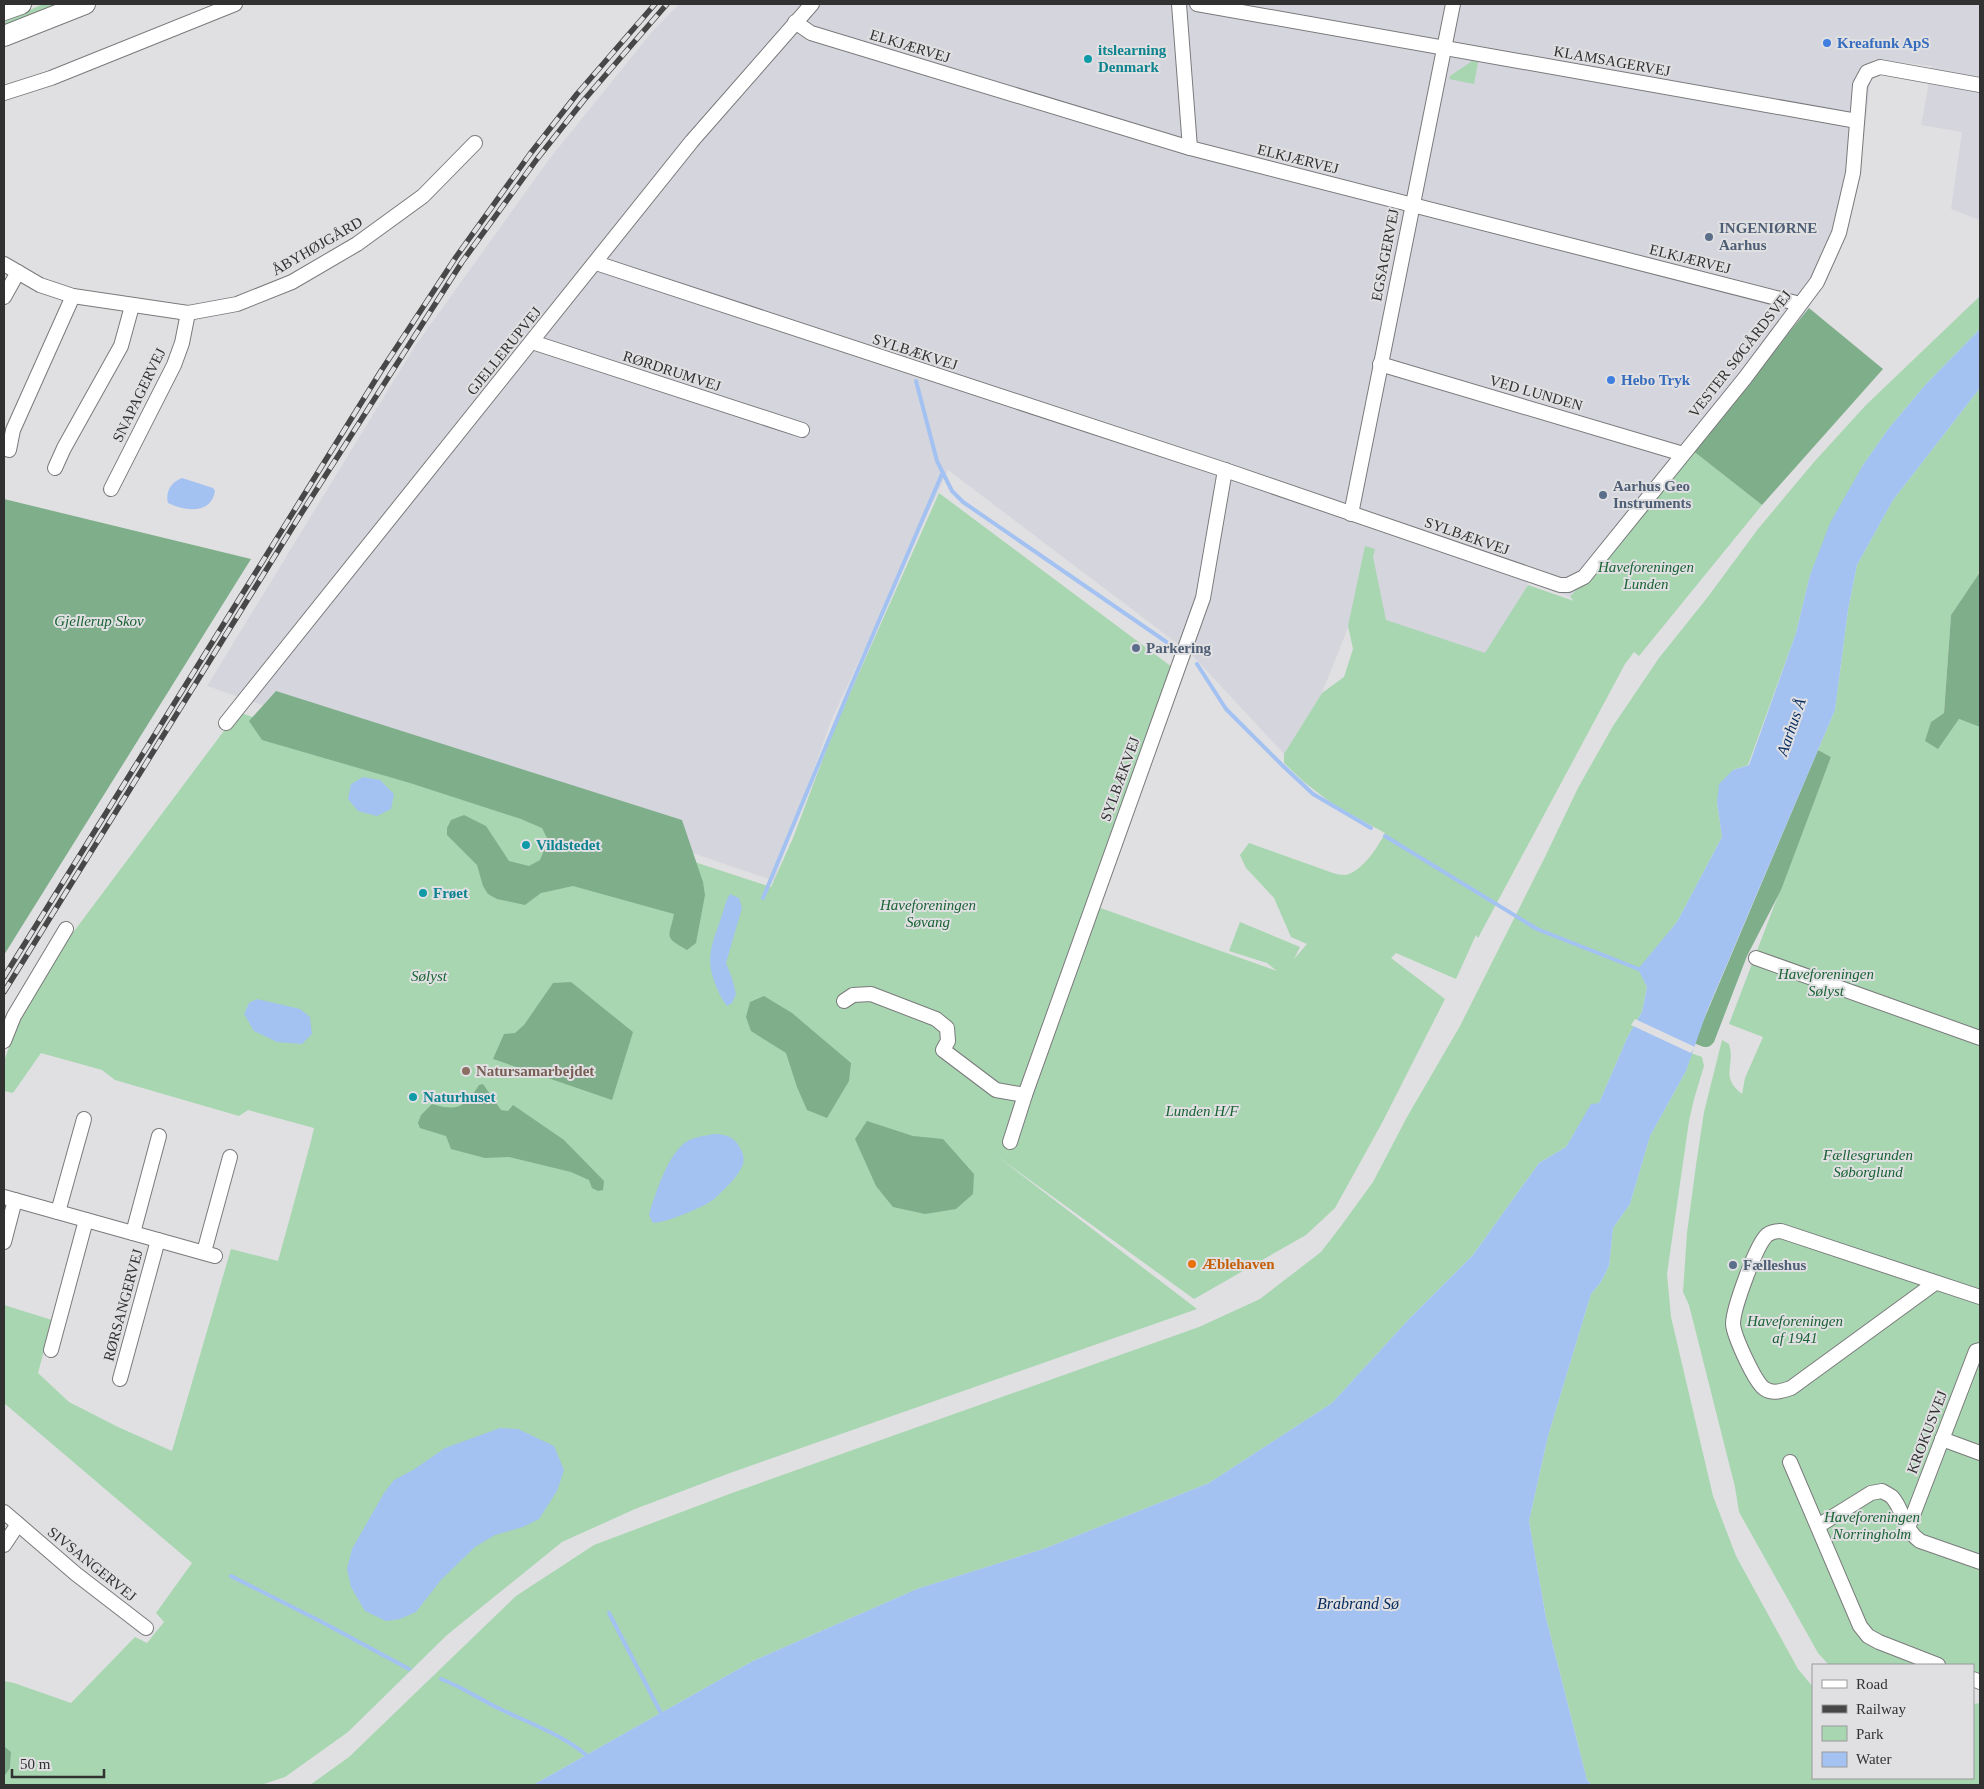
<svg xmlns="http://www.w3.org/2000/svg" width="1984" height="1789" font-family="'Times New Roman',serif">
<rect width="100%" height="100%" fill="#e0e0e2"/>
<polygon fill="#d5d5de" points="679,4 1980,4 1980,220 1951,209 1962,132 1921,125 1932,66 1873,59 1858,189 1840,245 1809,308 1570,597 1528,582 1499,679 1348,628 1322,693 1284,754 1191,654 948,470 831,721 774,881 207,686 415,346 550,158 651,33"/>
<g fill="#a7d6b1">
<polygon points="43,4 66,4 4,28 4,22"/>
<polygon points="1472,61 1478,62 1474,84 1449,79 1450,76"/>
<polygon points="1980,296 1980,329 1926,384 1889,428 1863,465 1810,575 1796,633 1748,765 1733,770 1717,802 1722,837 1677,922 1639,969 1647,987 1642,1012 1628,1036 1599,1103 1591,1105 1566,1147 1539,1163 1473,1255 1409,1319 1332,1403 1209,1483 1046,1548 917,1589 753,1661 533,1785 310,1785 349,1757 516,1596 594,1545 732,1493 1199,1327 1260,1299 1321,1252 1341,1226 1373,1182 1407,1117 1460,1026 1545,857 1578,788 1613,726 1659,658 1707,598 1758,529 1814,462 1866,405"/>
<path d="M 1980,388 L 1980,572 L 1951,615 L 1944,713 L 1931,722 L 1938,748 L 1959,719 L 1980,727 L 1980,1681 L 1973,1682 L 1973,1665 L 1829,1665 L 1818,1653 L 1739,1512 L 1735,1487 L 1689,1305 L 1683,1292 L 1687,1233 L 1696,1165 L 1704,1112 L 1722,1040 L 1729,1044 C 1736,1066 1719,1076 1742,1094 L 1745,1078 L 1763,1037 L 1729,1024 L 1831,757 L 1818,750 L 1835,710 L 1848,610 L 1857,565 L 1893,500 Z"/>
<path d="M 1692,450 L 1762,505 L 1639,656 L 1634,652 L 1625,664 L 1478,938 L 1476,935 L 1456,979 L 1396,953 L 1391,958 L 1445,999 L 1382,1123 L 1335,1208 L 1306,1235 L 1194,1299 L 994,1154 L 1197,1309 L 730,1473 L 635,1509 L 562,1542 L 447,1635 L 348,1732 L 285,1777 L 261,1785 L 4,1785 L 4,1777 L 10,1768 L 11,1752 L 4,1746 L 4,1681 L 14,1683 L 71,1703 L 135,1637 L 147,1643 L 164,1622 L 156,1613 L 192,1563 L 4,1403 L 4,1305 L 52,1320 L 38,1373 L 69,1402 L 118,1427 L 172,1451 L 231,1249 L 278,1261 L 311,1141 L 314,1128 L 248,1110 L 239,1116 L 115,1080 L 102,1070 L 41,1053 L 13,1093 L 4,1091 L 4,1061 L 21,1016 L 59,950 L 63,949 L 69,938 L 238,712 L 771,887 L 793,838 L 835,727 L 939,493 L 1172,667 L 1095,906 L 1277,971 L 1267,963 L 1229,951 L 1240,922 L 1300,947 L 1294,959 L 1307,944 L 1291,937 L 1274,898 L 1246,868 L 1240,855 L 1249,843 L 1333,873 C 1336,874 1341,875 1345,875 C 1362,872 1378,847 1385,833 L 1334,805 L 1304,782 L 1284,763 L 1284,754 L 1322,693 L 1344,677 L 1353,649 L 1348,626 L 1365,546 L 1375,549 L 1373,557 L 1386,620 L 1485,653 L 1528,585 L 1574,601 L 1570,597 Z"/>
<polygon points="1691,1053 1702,1057 1704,1066 1694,1099 1689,1121 1667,1274 1671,1317 1713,1496 1736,1556 1798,1669 1813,1687 1813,1778 1973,1778 1973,1704 1980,1703 1980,1785 1592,1785 1587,1780 1546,1618 1529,1521 1548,1436 1591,1294 1601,1282 1609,1266 1613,1228 1630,1204 1650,1136 1686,1071"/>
</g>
<g fill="#7fae8a">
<polygon points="1809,308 1883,369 1762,505 1692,450"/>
<polygon points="4,499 251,559 4,955"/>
<polygon points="1980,572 1980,727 1959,719 1938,749 1925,741 1931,722 1944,713 1951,615"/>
<path d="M 276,691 L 682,820 L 703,882 L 705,895 L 696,943 L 687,950 C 663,936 669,939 674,914 L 573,886 L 541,893 L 525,905 L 497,899 L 488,894 L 483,886 L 477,865 L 447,835 L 447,828 L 451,820 L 464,815 L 486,826 L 509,861 L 529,866 L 540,860 L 548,840 L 542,828 L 521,819 L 410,783 L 262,740 L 249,721 Z"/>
<path d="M 1818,750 L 1831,757 L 1781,890 L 1747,956 L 1714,1042 C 1708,1050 1703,1047 1694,1043 Z"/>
<polygon points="571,982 633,1032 612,1100 493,1059 504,1034 515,1033 524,1025 553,983"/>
<polygon points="764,996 792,1013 851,1063 849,1081 827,1118 807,1110 797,1087 786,1053 751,1031 746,1017 750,1002"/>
<path d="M 483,1084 L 501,1110 L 508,1111 L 513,1105 L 564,1140 L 604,1181 L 603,1190 L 598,1191 L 592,1188 L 589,1180 L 571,1172 L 509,1157 L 485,1158 L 451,1149 L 446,1136 L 420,1128 L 418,1123 L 421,1115 L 432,1104 C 458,1112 465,1107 479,1085 Z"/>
<polygon points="867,1121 913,1136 943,1139 974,1174 973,1194 956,1209 925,1214 893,1207 876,1186 855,1139"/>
<polygon points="4,1746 11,1752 10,1768 4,1777"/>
</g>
<g fill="#a4c2f1">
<polygon points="1980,329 1980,388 1893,500 1857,565 1848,610 1835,710 1707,1011 1686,1071 1650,1136 1630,1204 1613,1228 1609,1266 1601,1282 1591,1294 1548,1436 1529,1521 1546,1618 1587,1780 1592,1785 533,1785 753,1661 917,1589 1046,1548 1209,1483 1332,1403 1409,1319 1473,1255 1539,1163 1566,1147 1591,1104 1599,1103 1628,1036 1642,1012 1647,987 1638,969 1677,922 1722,837 1717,802 1719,784 1733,770 1749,765 1796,633 1810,575 1830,523 1863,465 1889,428 1926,384"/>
<path d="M 182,478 L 213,488 L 215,491 C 211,515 185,511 168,503 C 165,492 171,482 182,478 Z"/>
<polygon points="363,777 380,780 394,794 391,809 377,816 358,811 348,799 351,784"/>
<path d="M 730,894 L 739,898 L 742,908 L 726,963 L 732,978 L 736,994 L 732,1003 L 727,1006 C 722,1000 719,993 716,986 C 704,956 713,943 722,915 C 725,907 725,902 730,894 Z"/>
<polygon points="257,999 300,1009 310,1017 312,1034 302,1044 277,1042 254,1031 244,1014 249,1003"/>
<path d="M 713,1134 C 724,1134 733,1136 739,1146 C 742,1151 745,1157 743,1164 C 739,1176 723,1191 714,1199 C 705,1207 665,1223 653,1223 L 649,1215 C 655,1194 668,1154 686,1142 C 693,1137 705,1136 713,1134 Z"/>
<polygon points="500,1428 518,1429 554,1446 564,1470 557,1491 539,1519 523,1527 495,1535 475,1547 441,1580 416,1612 400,1619 386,1621 365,1611 351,1587 347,1569 352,1549 384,1493 394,1480 413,1470 445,1448"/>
</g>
<polygon fill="#e0e0e2" points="1635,1019 1695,1047 1691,1053 1631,1025"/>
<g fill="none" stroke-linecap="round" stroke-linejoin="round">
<g stroke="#a4c2f1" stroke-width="4">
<polyline points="916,381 937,461 952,491 963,502 1168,643"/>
<polyline points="1197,664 1226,709 1282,765 1313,794 1371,828"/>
<polyline points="1385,836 1537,929 1641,970"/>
<polyline points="763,898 848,693 942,474"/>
<polyline points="231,1576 320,1621 409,1669"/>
<polyline points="609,1613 661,1713"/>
<path d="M 441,1679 C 462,1687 480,1699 500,1709 C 527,1722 565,1736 586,1755"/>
</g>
<g stroke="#7a7a7c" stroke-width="16">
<g id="street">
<polyline points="1179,4 1190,148"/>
<polyline points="1197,4 1857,121"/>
<polyline points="795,22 811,33 1190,148 1800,304"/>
<polyline points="4,93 51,78 235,4"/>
<polyline points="596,263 1225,470 1560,585 1568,585 1584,577 1745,378 1817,282 1839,233 1853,173 1860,85 1867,72 1880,67 1980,85"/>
<polyline points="4,264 40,285 73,296 188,313 237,304 292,282 357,244 423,196 475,143"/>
<polyline points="4,297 18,272"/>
<polyline points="532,342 802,430"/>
<polyline points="1380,364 1683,454"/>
<polyline points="9,450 13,430 73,296"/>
<polyline points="55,468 64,448 121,346 132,306"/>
<polyline points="111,489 174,365 182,343 188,313"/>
<polyline points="1351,514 1453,4"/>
<polyline points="226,723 692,141 812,4"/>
<polyline points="1756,958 1980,1038"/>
<polyline points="844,1001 853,995 871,994 936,1019 947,1028 948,1041 943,1050 996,1090 1025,1095"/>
<polyline points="4,1041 14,1016 66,929"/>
<polyline points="1010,1142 1025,1095 1203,598 1225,470"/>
<polyline points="4,1197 215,1256"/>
<polyline points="58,1212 84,1119"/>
<polyline points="133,1233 159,1136"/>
<polyline points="4,1242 15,1200"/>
<polyline points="204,1252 230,1157"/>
<path d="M 1935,1283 L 1791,1388 C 1782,1391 1773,1394 1765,1389 C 1755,1383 1734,1336 1733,1324 C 1733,1309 1756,1245 1767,1235 C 1771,1232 1776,1231 1781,1231 L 1980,1297"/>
<polyline points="51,1350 86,1220"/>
<polyline points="120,1379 158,1240"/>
<polyline points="1942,1439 1980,1453"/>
<polyline points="1790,1462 1860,1626 1868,1636 1879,1642 1938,1665"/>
<polyline points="4,1512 76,1574 146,1628"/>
<path d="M 1818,1526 L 1871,1493 L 1882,1491 C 1885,1493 1890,1495 1892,1497 C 1904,1510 1902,1528 1920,1541 L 1980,1562"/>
<polyline points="1908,1528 1976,1351 1980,1350"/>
<polyline points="4,1545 18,1524"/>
<polyline points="1973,1679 1980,1682"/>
</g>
</g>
<g stroke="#7a7a7c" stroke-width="22">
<g id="secondary">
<polyline points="4,10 21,4"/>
<polyline points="4,36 85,4"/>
</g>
</g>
<use href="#street" stroke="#fff" stroke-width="14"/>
<use href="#secondary" stroke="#fff" stroke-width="20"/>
<g stroke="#474748" stroke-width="5.5">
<g id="rail">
<polyline points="4,977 381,371 456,257 530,154 577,94 655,4"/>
<polyline points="4,992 299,517 462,262 537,159 584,100 667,4"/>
</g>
</g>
<use href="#rail" stroke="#e0e0e2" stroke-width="4" stroke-dasharray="11" stroke-linecap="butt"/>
</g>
<g fill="#3f7fe0" stroke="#e0e0e2" stroke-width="2">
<circle cx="1827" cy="43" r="5"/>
<circle cx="1611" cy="380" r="5"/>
</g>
<g fill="#0f9aa8" stroke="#e0e0e2" stroke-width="2">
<circle cx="1088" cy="59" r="5"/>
<circle cx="526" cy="845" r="5"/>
<circle cx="423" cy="893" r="5"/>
<circle cx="413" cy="1097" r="5"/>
</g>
<g fill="#5c6f8a" stroke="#e0e0e2" stroke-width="2">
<circle cx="1709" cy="237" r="5"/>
<circle cx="1603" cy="495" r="5"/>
<circle cx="1136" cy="648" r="5"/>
<circle cx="1733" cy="1265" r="5"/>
</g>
<circle fill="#8d6e63" stroke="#e0e0e2" stroke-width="2" cx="466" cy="1071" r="5"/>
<circle fill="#e8710a" stroke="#e0e0e2" stroke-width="2" cx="1192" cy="1264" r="5"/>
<g text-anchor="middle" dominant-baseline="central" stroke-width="4" stroke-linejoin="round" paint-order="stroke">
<g font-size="15" font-weight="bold" fill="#366cbe" stroke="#e0e0e2" text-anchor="start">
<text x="1837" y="43">Kreafunk ApS</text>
<text x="1621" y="380">Hebo Tryk</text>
</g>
<g font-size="15" fill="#313132" stroke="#e0e0e2">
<text transform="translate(910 46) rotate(17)">ELKJÆRVEJ</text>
<text transform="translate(1612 61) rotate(10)">KLAMSAGERVEJ</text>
<text transform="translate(1298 159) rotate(14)">ELKJÆRVEJ</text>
<text transform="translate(317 246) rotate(-30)">ÅBYHØJGÅRD</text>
<text transform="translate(1385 255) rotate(-79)">EGSAGERVEJ</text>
<text transform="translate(1690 259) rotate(14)">ELKJÆRVEJ</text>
<text transform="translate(504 351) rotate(-51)">GJELLERUPVEJ</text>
<text transform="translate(915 352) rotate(18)">SYLBÆKVEJ</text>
<text transform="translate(1740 354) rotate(-52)">VESTER SØGÅRDSVEJ</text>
<text transform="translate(672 371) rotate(18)">RØRDRUMVEJ</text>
<text transform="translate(1536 393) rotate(16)">VED LUNDEN</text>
<text transform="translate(139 395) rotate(-64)">SNAPAGERVEJ</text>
<text transform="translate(1467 536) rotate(19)">SYLBÆKVEJ</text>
<text transform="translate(1120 779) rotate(-70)">SYLBÆKVEJ</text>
<text transform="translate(123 1305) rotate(-75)">RØRSANGERVEJ</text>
<text transform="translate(1927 1432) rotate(-69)">KROKUSVEJ</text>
<text transform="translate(92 1564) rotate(39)">SIVSANGERVEJ</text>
</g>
<g font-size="15" font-weight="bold" fill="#0d838f" stroke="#e0e0e2" text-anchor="start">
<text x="1098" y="50">itslearning<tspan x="1098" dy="17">Denmark</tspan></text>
<text x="536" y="845">Vildstedet</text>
<text x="433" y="893">Frøet</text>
<text x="423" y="1097">Naturhuset</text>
</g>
<g font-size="15" font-weight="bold" fill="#4e5e75" stroke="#e0e0e2" text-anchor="start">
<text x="1719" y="228">INGENIØRNE<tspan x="1719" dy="17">Aarhus</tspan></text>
<text x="1613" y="486">Aarhus Geo<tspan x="1613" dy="17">Instruments</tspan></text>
<text x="1146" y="648">Parkering</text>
<text x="1743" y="1265">Fælleshus</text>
</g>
<g font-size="15" font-style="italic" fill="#196234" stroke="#e0e0e2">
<text x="1646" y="567">Haveforeningen<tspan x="1646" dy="17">Lunden</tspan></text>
<text x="99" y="621">Gjellerup Skov</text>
<text x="928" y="905">Haveforeningen<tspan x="928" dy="17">Søvang</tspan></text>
<text x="1826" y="974">Haveforeningen<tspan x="1826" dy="17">Sølyst</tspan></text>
<text x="429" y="976">Sølyst</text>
<text x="1202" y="1111">Lunden H/F</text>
<text x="1868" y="1155">Fællesgrunden<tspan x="1868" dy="17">Søborglund</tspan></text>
<text x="1795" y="1321">Haveforeningen<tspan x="1795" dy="17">af 1941</tspan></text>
<text x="1872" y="1517">Haveforeningen<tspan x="1872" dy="17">Norringholm</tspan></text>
</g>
<g font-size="15" font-weight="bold" fill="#785e54" stroke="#e0e0e2" text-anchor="start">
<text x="476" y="1071">Natursamarbejdet</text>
</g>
<g font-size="15" font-weight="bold" fill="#c56008" stroke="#e0e0e2" text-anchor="start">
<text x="1202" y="1264">Æblehaven</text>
</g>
<g font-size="16" font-style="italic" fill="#042a5f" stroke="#e0e0e2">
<text transform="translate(1791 727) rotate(-71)">Aarhus Å</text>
<text x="1358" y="1603">Brabrand Sø</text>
</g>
</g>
<rect width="1984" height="1789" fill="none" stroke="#313132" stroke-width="10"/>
<rect x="1812" y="1664" width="162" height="115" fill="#e0e0e2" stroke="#9a9a9c"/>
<rect x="1822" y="1680" width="25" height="8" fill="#ffffff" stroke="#9a9a9c"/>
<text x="1856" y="1689" font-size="15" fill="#313132">Road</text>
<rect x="1822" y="1705" width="25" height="8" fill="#474748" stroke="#9a9a9c"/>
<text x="1856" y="1714" font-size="15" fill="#313132">Railway</text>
<rect x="1822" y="1726" width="25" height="15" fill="#a7d6b1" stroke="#9a9a9c"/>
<text x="1856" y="1739" font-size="15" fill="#313132">Park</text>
<rect x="1822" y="1752" width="25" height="15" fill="#a4c2f1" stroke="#9a9a9c"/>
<text x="1856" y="1764" font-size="15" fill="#313132">Water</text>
<path d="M12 1769v8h92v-8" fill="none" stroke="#313132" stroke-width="2.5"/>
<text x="20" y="1769" font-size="15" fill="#313132" stroke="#e0e0e2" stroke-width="4" paint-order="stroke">50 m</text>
</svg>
